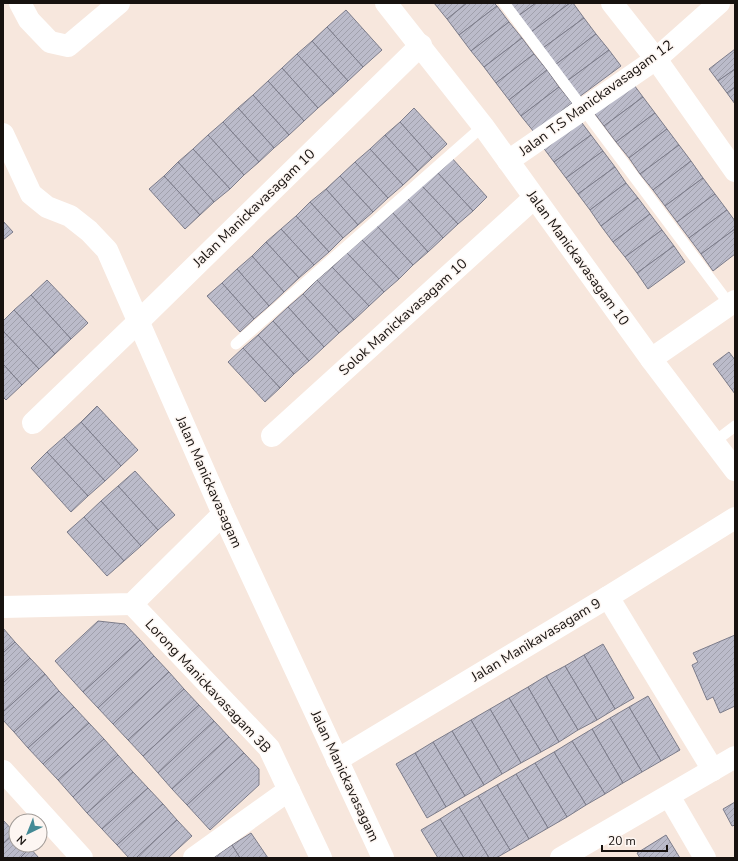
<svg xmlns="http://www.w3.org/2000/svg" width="738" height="861" font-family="'Nunito Sans',sans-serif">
<defs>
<pattern id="building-hatch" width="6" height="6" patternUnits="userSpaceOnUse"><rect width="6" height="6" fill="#bbbbca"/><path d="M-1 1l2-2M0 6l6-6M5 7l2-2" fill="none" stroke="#a0a0ac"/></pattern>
</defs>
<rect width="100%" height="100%" fill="#f7e7dd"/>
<g fill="url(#building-hatch)" stroke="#7c7c8a">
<polygon points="434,3 467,3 447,19"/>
<polygon points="467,3 494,3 497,6 459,35 447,19"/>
<polygon points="508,3 536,3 518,16"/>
<polygon points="536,3 570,3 531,32 518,16"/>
<polygon points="570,3 573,3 584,18 543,48 531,32"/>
<polygon points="497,6 509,22 471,51 459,35"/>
<polygon points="346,10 382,50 363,67 327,27"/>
<polygon points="584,18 596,34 555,65 543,48"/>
<polygon points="509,22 522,38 484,67 471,51"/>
<polygon points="327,27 363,67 348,81 312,41"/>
<polygon points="596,34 609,50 567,81 555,65"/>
<polygon points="522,38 534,54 496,83 484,67"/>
<polygon points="312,41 348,81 334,94 297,54"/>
<polygon points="735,49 735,69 718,81 709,69"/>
<polygon points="609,50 621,66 579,97 567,81"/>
<polygon points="297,54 334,94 318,108 282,68"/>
<polygon points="534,54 547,70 509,100 496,83"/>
<polygon points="282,68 318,108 304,121 268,81"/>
<polygon points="735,69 735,87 727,93 718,81"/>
<polygon points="547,70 559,87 521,116 509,100"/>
<polygon points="268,81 304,121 289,135 253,95"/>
<polygon points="631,81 643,97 604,126 592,110"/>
<polygon points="559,87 572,103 534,132 521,116"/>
<polygon points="735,87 735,104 727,93"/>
<polygon points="253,95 289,135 274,148 238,108"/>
<polygon points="643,97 655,113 616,142 604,126"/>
<polygon points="238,108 274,148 259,162 223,122"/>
<polygon points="414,108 447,144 432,158 400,122"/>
<polygon points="655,113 667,129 629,158 616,142"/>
<polygon points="579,119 591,135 554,162 542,146"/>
<polygon points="223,122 259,162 244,175 208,135"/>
<polygon points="400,122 432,158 418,171 385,135"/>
<polygon points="667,129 679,145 640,174 629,158"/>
<polygon points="208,135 244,175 230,189 193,149"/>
<polygon points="385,135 418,171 403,185 370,149"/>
<polygon points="591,135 603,151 566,178 554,162"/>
<polygon points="679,145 691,161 653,190 640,174"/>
<polygon points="193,149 230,189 214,202 178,162"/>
<polygon points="370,149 403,185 388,198 355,162"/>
<polygon points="603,151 615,167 578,194 566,178"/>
<polygon points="451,157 487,197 473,211 436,171"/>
<polygon points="691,161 703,178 665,206 653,190"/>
<polygon points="178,162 214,202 200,215 164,176"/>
<polygon points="355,162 388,198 373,212 340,176"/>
<polygon points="615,167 626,183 590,210 578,194"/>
<polygon points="436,171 473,211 458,224 421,185"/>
<polygon points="164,176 200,215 185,229 149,189"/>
<polygon points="340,176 373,212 358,225 326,189"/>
<polygon points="703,178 715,194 677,222 665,206"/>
<polygon points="626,183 638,198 601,226 590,210"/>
<polygon points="421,185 458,224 443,238 407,198"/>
<polygon points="326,189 358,225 343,238 310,202"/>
<polygon points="715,194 727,210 689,238 677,222"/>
<polygon points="407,198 443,238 428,252 392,212"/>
<polygon points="638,198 650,214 613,242 601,226"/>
<polygon points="310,202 343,238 329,252 296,216"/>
<polygon points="727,210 735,221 735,229 701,254 689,238"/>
<polygon points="392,212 428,252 413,265 377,226"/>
<polygon points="650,214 662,230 625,257 613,242"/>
<polygon points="296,216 329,252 314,265 281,229"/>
<polygon points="3,221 13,232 3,240"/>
<polygon points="377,226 413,265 399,279 362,240"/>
<polygon points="281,229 314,265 299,278 266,242"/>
<polygon points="735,229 735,254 713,271 701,254"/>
<polygon points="662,230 674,246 637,273 625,257"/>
<polygon points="362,240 399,279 384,292 347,253"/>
<polygon points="266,242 299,278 284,292 252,256"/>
<polygon points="674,246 685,262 648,289 637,273"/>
<polygon points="347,253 384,292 369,306 332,267"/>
<polygon points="252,256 284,292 269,306 237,269"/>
<polygon points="332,267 369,306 354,320 317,280"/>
<polygon points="237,269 269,306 254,319 222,283"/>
<polygon points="47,280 88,323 71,339 31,295"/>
<polygon points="317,280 354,320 339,333 303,294"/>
<polygon points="222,283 254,319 240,332 207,296"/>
<polygon points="303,294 339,333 324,347 288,307"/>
<polygon points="31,295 71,339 55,354 14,310"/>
<polygon points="288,307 324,347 309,361 273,321"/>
<polygon points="14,310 55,354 39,369 3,331 3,321"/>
<polygon points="273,321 309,361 294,374 258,335"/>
<polygon points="3,331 39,369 22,385 3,364"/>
<polygon points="258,335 294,374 280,388 243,348"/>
<polygon points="243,348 280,388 265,402 228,362"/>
<polygon points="729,352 735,360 735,394 713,364"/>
<polygon points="3,364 22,385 6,400 3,397"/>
<polygon points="97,406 138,450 121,466 81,422"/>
<polygon points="81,422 121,466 105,481 64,437"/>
<polygon points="64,437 105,481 88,496 47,452"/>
<polygon points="47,452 88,496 71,512 31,468"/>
<polygon points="135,471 175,515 158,530 118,486"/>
<polygon points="118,486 158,530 141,546 101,501"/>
<polygon points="101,501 141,546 124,561 84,517"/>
<polygon points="84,517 124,561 107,576 67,532"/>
<polygon points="98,621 125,624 140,640 83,692 55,661"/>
<polygon points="3,628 15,642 3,653"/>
<polygon points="735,635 735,706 720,713 713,697 707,700 692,665 698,662 693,653"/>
<polygon points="140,640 154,656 98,708 83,692"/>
<polygon points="15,642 30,658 3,683 3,653"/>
<polygon points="603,644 634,698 615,709 584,655"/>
<polygon points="584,655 615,709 597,720 565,666"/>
<polygon points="154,656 169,672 113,724 98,708"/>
<polygon points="30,658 45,674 3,712 3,683"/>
<polygon points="565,666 597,720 578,730 546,676"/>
<polygon points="169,672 184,689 128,740 113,724"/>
<polygon points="45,674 59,691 14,732 3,720 3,712"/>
<polygon points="546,676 578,730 559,742 528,687"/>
<polygon points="528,687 559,742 541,752 509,698"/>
<polygon points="184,689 199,705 143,756 128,740"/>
<polygon points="59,691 74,707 28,748 14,732"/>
<polygon points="648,696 680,750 661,761 629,707"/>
<polygon points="509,698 541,752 521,763 490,709"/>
<polygon points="199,705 214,721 158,773 143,756"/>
<polygon points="74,707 89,723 43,764 28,748"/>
<polygon points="629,707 661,761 642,772 610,718"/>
<polygon points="490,709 521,763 502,774 471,720"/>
<polygon points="610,718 642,772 623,783 592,729"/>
<polygon points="471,720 502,774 484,785 452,731"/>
<polygon points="214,721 229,737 172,789 158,773"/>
<polygon points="89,723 104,739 58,780 43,764"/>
<polygon points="592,729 623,783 605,794 572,741"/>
<polygon points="452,731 484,785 465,796 433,742"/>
<polygon points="229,737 244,753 187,805 172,789"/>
<polygon points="104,739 118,755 73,797 58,780"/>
<polygon points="572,741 605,794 586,805 554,752"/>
<polygon points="433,742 465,796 446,807 415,753"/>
<polygon points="554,752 586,805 567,817 535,763"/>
<polygon points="244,753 259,769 259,785 210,830 187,805"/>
<polygon points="415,753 446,807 427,818 396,764"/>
<polygon points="118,755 133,772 87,813 73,797"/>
<polygon points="535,763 567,817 548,828 516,774"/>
<polygon points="133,772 148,788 102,829 87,813"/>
<polygon points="516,774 548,828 529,839 497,785"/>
<polygon points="497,785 529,839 510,850 478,796"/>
<polygon points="148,788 163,804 117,845 102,829"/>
<polygon points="478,796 510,850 496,858 489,858 459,807"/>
<polygon points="735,802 735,825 732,826 723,809"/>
<polygon points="163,804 177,820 136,858 129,858 117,845"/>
<polygon points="459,807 489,858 464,858 440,819"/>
<polygon points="440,819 464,858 438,858 421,830"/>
<polygon points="3,820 15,833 3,844"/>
<polygon points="177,820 192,836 168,858 136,858"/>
<polygon points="15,833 16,845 27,845 30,848 20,858 3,858 3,844"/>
<polygon points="251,833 268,858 240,858 232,845"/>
<polygon points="666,835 680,858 640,858 637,853"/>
<polygon points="232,845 240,858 213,858"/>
<polygon points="30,848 39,858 20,858"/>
</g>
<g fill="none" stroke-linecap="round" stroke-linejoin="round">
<g stroke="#fff" stroke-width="11">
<polyline points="504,3 730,305"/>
<polyline points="236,344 483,126"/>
<polyline points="714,442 735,426"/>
</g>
<g stroke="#fff" stroke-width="22">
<polyline points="20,3 29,20 50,42 68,46 119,3"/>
<polyline points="386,3 483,126 651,359 735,470"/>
<polyline points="612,3 656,59 735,171"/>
<polyline points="3,134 31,194 47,207 70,216 89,231 107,250 223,514 383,858"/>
<polyline points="508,161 656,59 719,3"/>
<polyline points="651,359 735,301"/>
<polyline points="33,423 139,321 421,45"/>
<polyline points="272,436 534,198"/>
<polyline points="608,597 713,770"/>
<polyline points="132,604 269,748 321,858"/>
<polyline points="3,607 132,604 223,514"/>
<polyline points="337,760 608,597 735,518"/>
<polyline points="3,771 82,858"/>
<polyline points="669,796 705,858"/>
<polyline points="194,858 289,790"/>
<polyline points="561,858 735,757"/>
</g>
</g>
<g text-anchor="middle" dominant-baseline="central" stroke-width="3" stroke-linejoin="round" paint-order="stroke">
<g font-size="14" fill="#17120f" stroke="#fdf6f2">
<text transform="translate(596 98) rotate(-36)">Jalan T.S Manickavasagam 12</text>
<text transform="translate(254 208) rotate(-44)">Jalan Manickavasagam 10</text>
<text transform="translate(578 258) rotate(54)">Jalan Manickavasagam 10</text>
<text transform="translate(403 317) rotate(-42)">Solok Manickavasagam 10</text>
<text transform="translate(209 482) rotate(66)">Jalan Manickavasagam</text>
<text transform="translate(536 640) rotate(-31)">Jalan Manikavasagam 9</text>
<text transform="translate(208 686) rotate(47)">Lorong Manickavasagam 3B</text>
<text transform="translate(345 776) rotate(65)">Jalan Manickavasagam</text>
</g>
</g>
<rect width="738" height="861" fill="none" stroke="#17120f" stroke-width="8"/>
<g transform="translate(28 833) rotate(223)"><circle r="19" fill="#fdf6f2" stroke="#a19b97"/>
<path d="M0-3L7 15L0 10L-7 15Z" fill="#448a95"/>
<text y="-6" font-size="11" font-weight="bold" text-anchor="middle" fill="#17120f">N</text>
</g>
<path d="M602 845v6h65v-6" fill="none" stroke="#17120f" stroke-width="2"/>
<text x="608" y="845" font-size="12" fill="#17120f" stroke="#fdf6f2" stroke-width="3" paint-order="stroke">20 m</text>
</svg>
